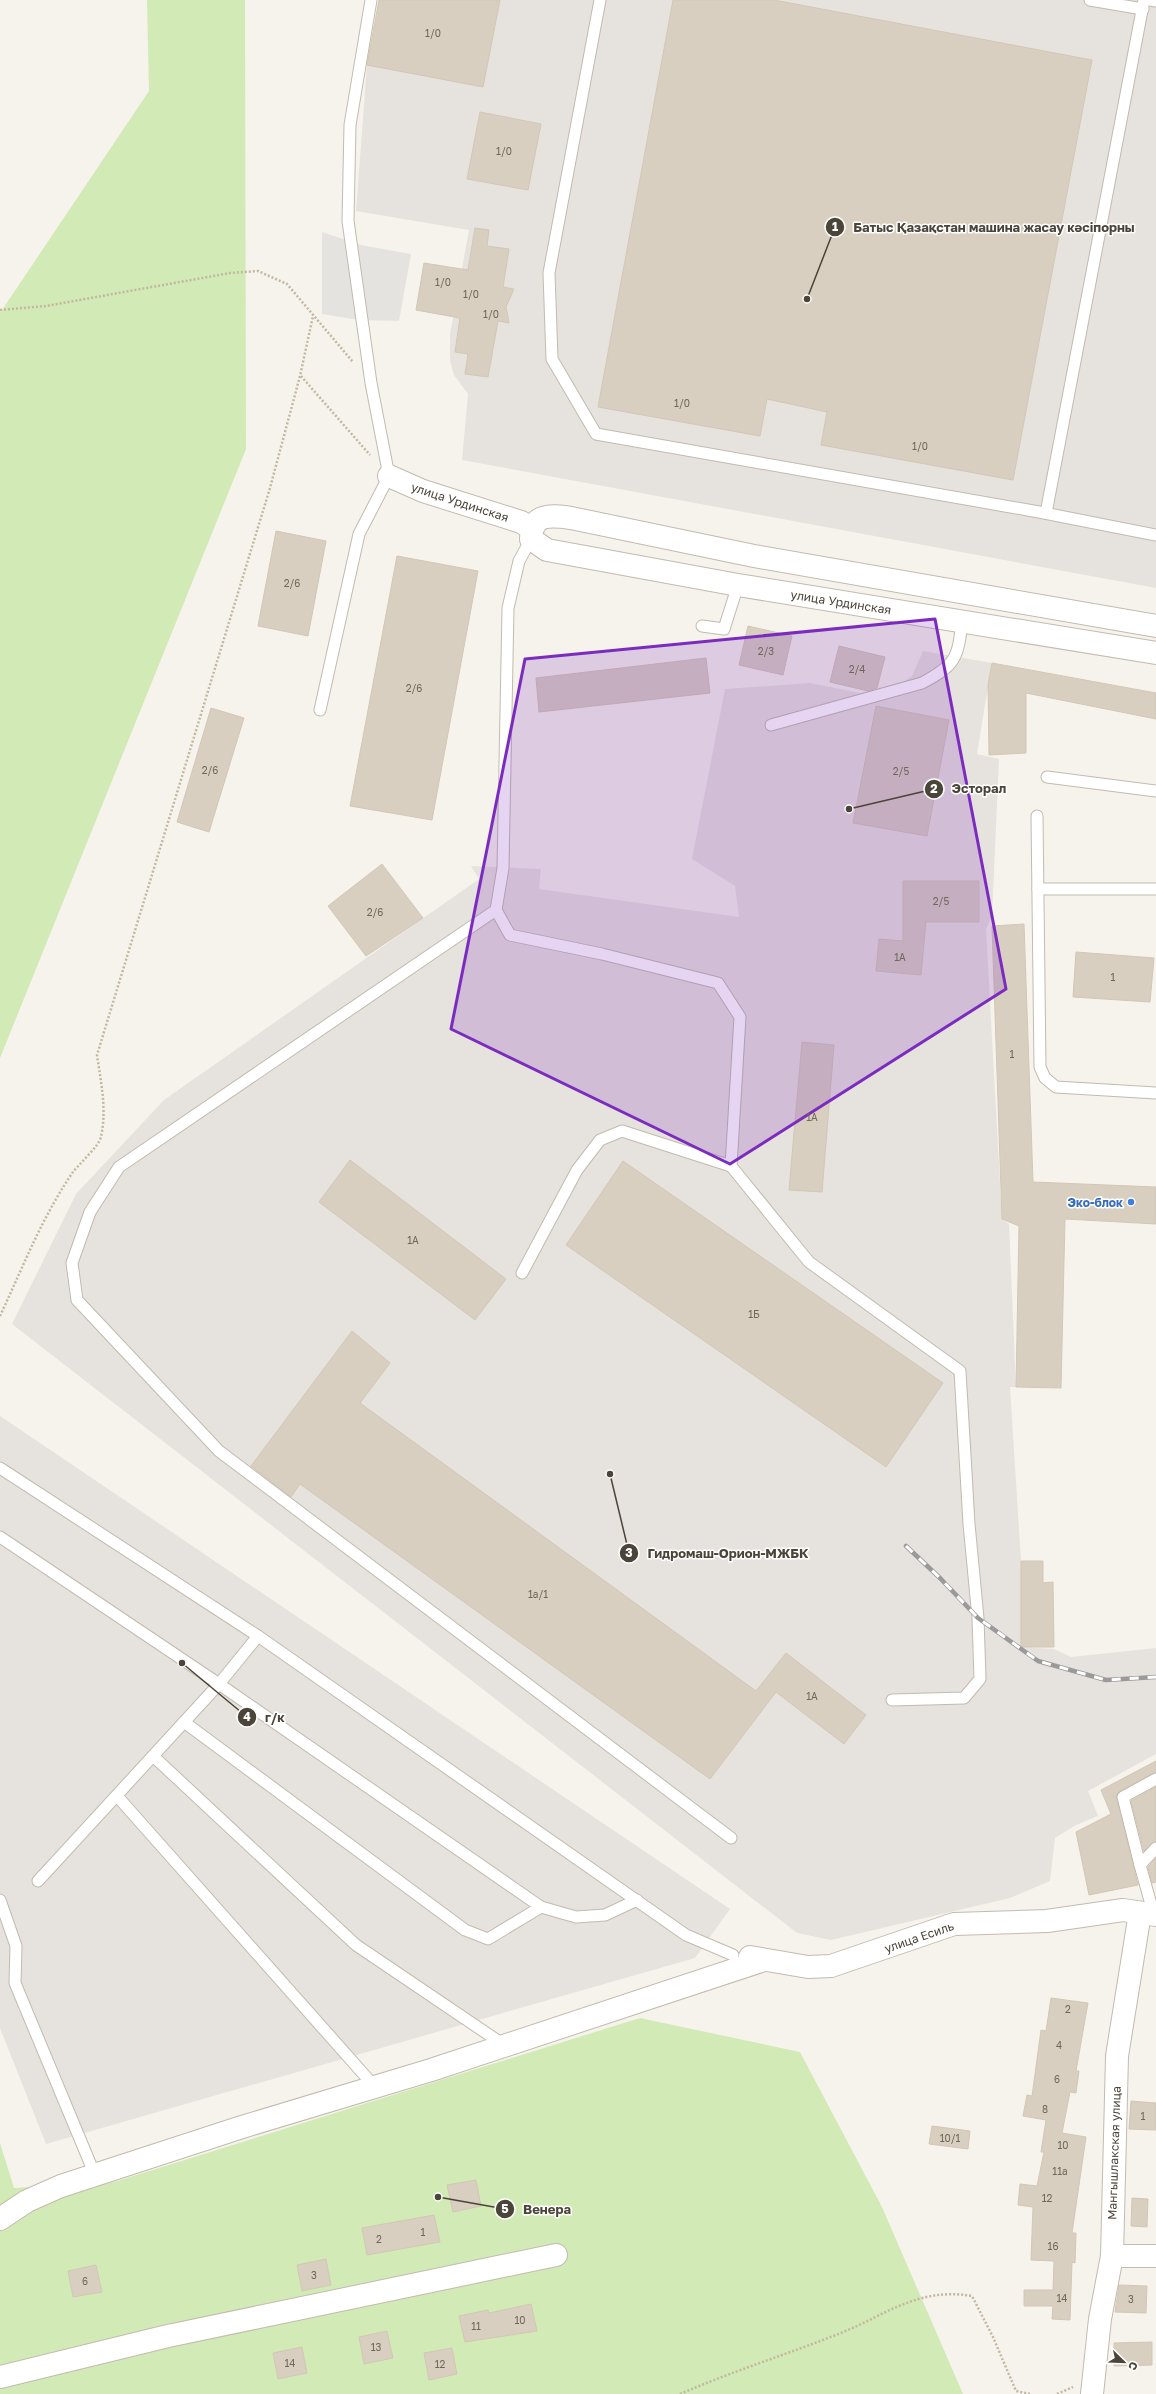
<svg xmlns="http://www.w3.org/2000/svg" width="1156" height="2394" font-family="'Golos Text',sans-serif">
<rect width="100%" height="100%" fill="#f6f3ec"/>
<g fill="#e6e2dd">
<polygon points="379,0 1156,0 1156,588 462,460 468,394 454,375 450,361 450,334 469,230 356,211 367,65"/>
<polygon points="923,651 992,663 977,754 999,759 992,916 986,929 1002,1219 1009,1224 1016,1387 1010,1387 1021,1561 1021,1647 1054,1649 1071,1657 1156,1648 1156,1754 1088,1791 1098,1816 1076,1825 1055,1838 1050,1881 1010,1898 831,1940 797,1933 12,1324 76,1194 164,1100 479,879 471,866 541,869 539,889 739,917 735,886 692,859 725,689 810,683 865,694 893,689 912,676"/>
<polygon points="0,1416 730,1909 695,1958 46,2144 0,2028"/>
</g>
<g fill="#d2eab5">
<polygon points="147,0 245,0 246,449 0,1058 0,313 149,91"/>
<polygon points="640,2018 800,2052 882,2207 963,2394 0,2394 0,2143 14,2188 114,2182"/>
</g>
<polygon fill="#e5e3e0" points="322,232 361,245 411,254 399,321 358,320 322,314"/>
<g fill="#d8cfc1" stroke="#d3c7b4">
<polygon points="379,0 500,0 483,87 367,65"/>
<polygon points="673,0 774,0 1092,60 1013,480 821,445 827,412 767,399 760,436 598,407"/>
<polygon points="480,112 541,124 528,190 467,179"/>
<polygon points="475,228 489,230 487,246 509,249 503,287 514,289 506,307 509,323 498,321 488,377 465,374 468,354 455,352 460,318 416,310 424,263 468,270"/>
<polygon points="276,531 326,541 308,636 258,626"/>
<polygon points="397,556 478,571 432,820 350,806"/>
<polygon points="748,626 792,636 783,675 739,665"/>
<polygon points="839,646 885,657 877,688 868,691 830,682"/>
<polygon points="706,658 710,693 539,712 536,678"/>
<polygon points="992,663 1156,693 1156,719 1026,693 1026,753 989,755 988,685"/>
<polygon points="876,706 949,720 927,836 853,823"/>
<polygon points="211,708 244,718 209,832 177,822"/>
<polygon points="382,864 423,918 366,956 328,906"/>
<polygon points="903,881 979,881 979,922 926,922 921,975 876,971 879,939 903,941"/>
<polygon points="1024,924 1033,1182 1156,1187 1156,1224 1065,1219 1061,1388 1016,1387 1019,1226 1002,1219 992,926"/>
<polygon points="1076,952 1154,958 1150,1002 1073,997"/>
<polygon points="802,1042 834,1045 822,1192 789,1190"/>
<polygon points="350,1160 506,1279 475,1320 319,1202"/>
<polygon points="623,1161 943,1383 886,1467 566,1245"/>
<polygon points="352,1331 390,1363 360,1403 756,1691 786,1653 866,1715 844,1744 776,1692 710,1779 300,1484 291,1497 251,1466"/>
<polygon points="1021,1561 1043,1561 1043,1583 1053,1582 1054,1647 1021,1647"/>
<polygon points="1156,1761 1156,1772 1120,1791 1116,1796 1138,1885 1089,1895 1076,1832 1111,1814 1101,1790"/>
<polygon points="1156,1787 1156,1841 1144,1851 1131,1801"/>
<polygon points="1156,1858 1156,1882 1152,1883 1148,1867"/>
<polygon points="1051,1998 1088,2003 1076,2071 1079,2071 1076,2093 1070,2092 1062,2133 1086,2137 1072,2233 1076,2233 1075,2263 1072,2262 1070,2320 1052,2319 1053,2306 1024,2306 1024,2290 1053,2290 1054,2261 1031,2260 1033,2207 1018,2205 1020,2184 1037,2186 1044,2152 1041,2152 1046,2120 1023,2116 1027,2095 1032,2096 1041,2030 1046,2031"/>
<polygon points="1131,2101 1156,2103 1156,2130 1129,2129"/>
<polygon points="932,2126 970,2131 968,2149 929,2144"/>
<polygon points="476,2180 481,2206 453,2212 447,2185"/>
<polygon points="1132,2198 1148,2199 1147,2227 1131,2226"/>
<polygon points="434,2215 440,2242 367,2255 362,2228"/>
<polygon points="326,2259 331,2285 302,2291 297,2265"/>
<polygon points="96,2265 102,2292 73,2297 68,2271"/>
<polygon points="1119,2285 1147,2286 1146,2313 1115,2312"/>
<polygon points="531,2304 537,2331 465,2342 459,2316 488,2310 489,2313"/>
<polygon points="387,2331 393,2358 364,2364 359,2337"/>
<polygon points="1152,2342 1152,2365 1114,2366 1114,2343"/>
<polygon points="302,2347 307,2373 278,2379 273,2353"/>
<polygon points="452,2348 457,2374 429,2380 424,2353"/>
</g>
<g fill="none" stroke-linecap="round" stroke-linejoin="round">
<g stroke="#c2bbae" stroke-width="13">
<g id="service">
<polyline points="600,0 549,273 552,359 596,434 1039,512 1156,535"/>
<polyline points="1090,0 1143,9"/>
<polyline points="1150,0 1156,1"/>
<polyline points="1046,513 1144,0"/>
<polyline points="531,539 519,561 508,608 503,868 496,910 510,935 602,954 718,983 740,1017 731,1166 809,1262 960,1371 969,1524 978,1618 980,1679 964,1698 892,1700"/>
<polyline points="702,626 724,629 738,585"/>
<polyline points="320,710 359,534 389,476 371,383 348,221 350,125 371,0"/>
<path d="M 771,725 L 922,683 C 956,665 958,658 962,621"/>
<polyline points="1047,777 1156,791"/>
<polyline points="1037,816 1040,1067 1045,1078 1056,1087 1156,1093"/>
<polyline points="1038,889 1156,889"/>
<polyline points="496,910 119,1167 90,1212 72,1263 77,1300 219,1451 731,1838"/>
<polyline points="522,1273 577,1170 600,1140 622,1131 731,1166"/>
<polyline points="0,1468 258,1636 686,1935 733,1955"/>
<polyline points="0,1537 219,1684 541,1907 576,1917 605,1915 637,1900"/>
<polyline points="184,1722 465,1930 488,1939 541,1907"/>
<polyline points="153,1756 356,1945 504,2045"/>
<polyline points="117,1796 375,2087"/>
<polyline points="1140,1865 1123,1797 1156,1779"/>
<polyline points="38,1881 219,1684 258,1636"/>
<polyline points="0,1900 16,1946 15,1983 95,2175"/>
<polyline points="1154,1915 1140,1865 1156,1848"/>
</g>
</g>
<g stroke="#c2bbae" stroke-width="24">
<g id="minor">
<polyline points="389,476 423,491 521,522 531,528"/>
<path d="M 1156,626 L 754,556 L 571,518 C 550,515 532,513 531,539 L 547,550 L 738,585 L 1156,653"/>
<polyline points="750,1957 808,1967 831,1966 954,1924 1047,1921 1123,1910 1156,1915"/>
<polyline points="0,2219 27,2201 61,2186 242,2127 431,2070 764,1960"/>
<polyline points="1112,2256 1156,2256"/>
<polyline points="0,2377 168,2336 556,2255"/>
<polyline points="1092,2394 1100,2319 1112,2256 1117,2056 1140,1913"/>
</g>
</g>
<g stroke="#c4b79f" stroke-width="2.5" stroke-dasharray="2 2" stroke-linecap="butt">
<polyline points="0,310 46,306 230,273 258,271 287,284 353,362"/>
<polyline points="301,376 370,455"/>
<path d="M 0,1316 C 23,1267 42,1217 73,1172 C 80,1163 99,1146 101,1137 C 107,1109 101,1083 97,1055 L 270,488 L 300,376 L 313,316"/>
<path d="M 680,2394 C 733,2371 788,2354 841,2333 C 887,2314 919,2287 972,2296 L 993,2337 L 1016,2391 L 1030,2394"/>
<polyline points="1057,2394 1073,2387"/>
</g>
<use href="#service" stroke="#fff" stroke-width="11"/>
<use href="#minor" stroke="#fff" stroke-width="22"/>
<g stroke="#9a9a9a" stroke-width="4.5">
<polyline id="rail" points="906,1546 940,1578 978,1618 1038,1661 1106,1680 1156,1677"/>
</g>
<use href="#rail" stroke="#fff" stroke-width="3" stroke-dasharray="9" stroke-linecap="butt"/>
</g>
<path fill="#7b2cbf" fill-opacity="0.2" stroke="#7b2cbf" stroke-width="3" stroke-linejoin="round" d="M 935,619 L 1006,989 L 730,1164 L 451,1029 L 525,659 Z"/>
<circle fill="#3f7fe0" stroke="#fff" stroke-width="1.5" cx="1131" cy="1202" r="4"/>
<g text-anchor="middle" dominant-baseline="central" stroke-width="3" stroke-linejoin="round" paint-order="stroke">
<g font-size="10" fill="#6e675b">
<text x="433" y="33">1/0</text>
<text x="504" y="151">1/0</text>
<text x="443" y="282">1/0</text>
<text x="471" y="294">1/0</text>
<text x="491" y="314">1/0</text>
<text x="682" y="403">1/0</text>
<text x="920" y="446">1/0</text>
<text x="292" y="583">2/6</text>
<text x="766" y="651">2/3</text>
<text x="857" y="669">2/4</text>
<text x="414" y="688">2/6</text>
<text x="210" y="770">2/6</text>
<text x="901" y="771">2/5</text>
<text x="941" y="901">2/5</text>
<text x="375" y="912">2/6</text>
<text x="900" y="957">1А</text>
<text x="1113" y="977">1</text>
<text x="1012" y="1054">1</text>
<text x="812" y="1117">1А</text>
<text x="413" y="1240">1А</text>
<text x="754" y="1314">1Б</text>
<text x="538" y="1594">1а/1</text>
<text x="812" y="1696">1А</text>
<text x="1068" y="2009">2</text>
<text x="1059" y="2045">4</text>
<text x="1057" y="2079">6</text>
<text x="1045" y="2109">8</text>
<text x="1143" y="2116">1</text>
<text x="950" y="2138">10/1</text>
<text x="1063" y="2145">10</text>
<text x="1060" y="2171">11а</text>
<text x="1047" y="2198">12</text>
<text x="423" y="2232">1</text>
<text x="379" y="2239">2</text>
<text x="1053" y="2246">16</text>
<text x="314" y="2275">3</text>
<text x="85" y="2281">6</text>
<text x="1062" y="2298">14</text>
<text x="1131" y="2299">3</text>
<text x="520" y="2320">10</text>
<text x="476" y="2326">11</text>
<text x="376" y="2347">13</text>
<text x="290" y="2363">14</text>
<text x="440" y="2364">12</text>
</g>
<g font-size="12" fill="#4b4439" stroke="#fff">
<text transform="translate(460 502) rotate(18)">улица Урдинская</text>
<text transform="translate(841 602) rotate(9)">улица Урдинская</text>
<text transform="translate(919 1937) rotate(-19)">улица Есиль</text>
<text transform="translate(1114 2153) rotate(-88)">Мангышлакская улица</text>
</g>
<g font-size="12" font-weight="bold" fill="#366cbe" stroke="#fff" text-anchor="end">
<text x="1123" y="1202">Эко-блок</text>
</g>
</g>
<path fill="none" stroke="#4b4439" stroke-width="1.5" d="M807 299L835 227M849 809L934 789M610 1474L629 1553M182 1663L247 1717M438 2197L505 2209"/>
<g fill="#4b4439" stroke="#fff" stroke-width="1.5">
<circle cx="807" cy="299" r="4"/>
<circle cx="849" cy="809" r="4"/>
<circle cx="610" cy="1474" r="4"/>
<circle cx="182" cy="1663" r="4"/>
<circle cx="438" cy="2197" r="4"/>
<circle cx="835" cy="227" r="10"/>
<circle cx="934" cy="789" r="10"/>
<circle cx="629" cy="1553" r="10"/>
<circle cx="247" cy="1717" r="10"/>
<circle cx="505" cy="2209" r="10"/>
</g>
<g font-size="12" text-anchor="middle" font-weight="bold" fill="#fff">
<text x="835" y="231">1</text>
<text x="934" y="793">2</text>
<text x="629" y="1557">3</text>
<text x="247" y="1721">4</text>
<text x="505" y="2213">5</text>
</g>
<g font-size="13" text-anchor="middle" font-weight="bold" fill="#4b4439" stroke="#fff" stroke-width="3" stroke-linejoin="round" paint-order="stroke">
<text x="994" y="232">Батыс Қазақстан машина жасау кәсіпорны</text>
<text x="979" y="793">Эсторал</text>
<text x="728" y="1558">Гидромаш-Орион-МЖБК</text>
<text x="275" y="1722">г/к</text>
<text x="547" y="2214">Венера</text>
</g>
<g transform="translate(1124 2362) rotate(113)" stroke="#ffffff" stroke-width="3" paint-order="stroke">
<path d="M0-3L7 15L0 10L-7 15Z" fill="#4b4439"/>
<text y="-6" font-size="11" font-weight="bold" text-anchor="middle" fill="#4b4439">С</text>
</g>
</svg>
